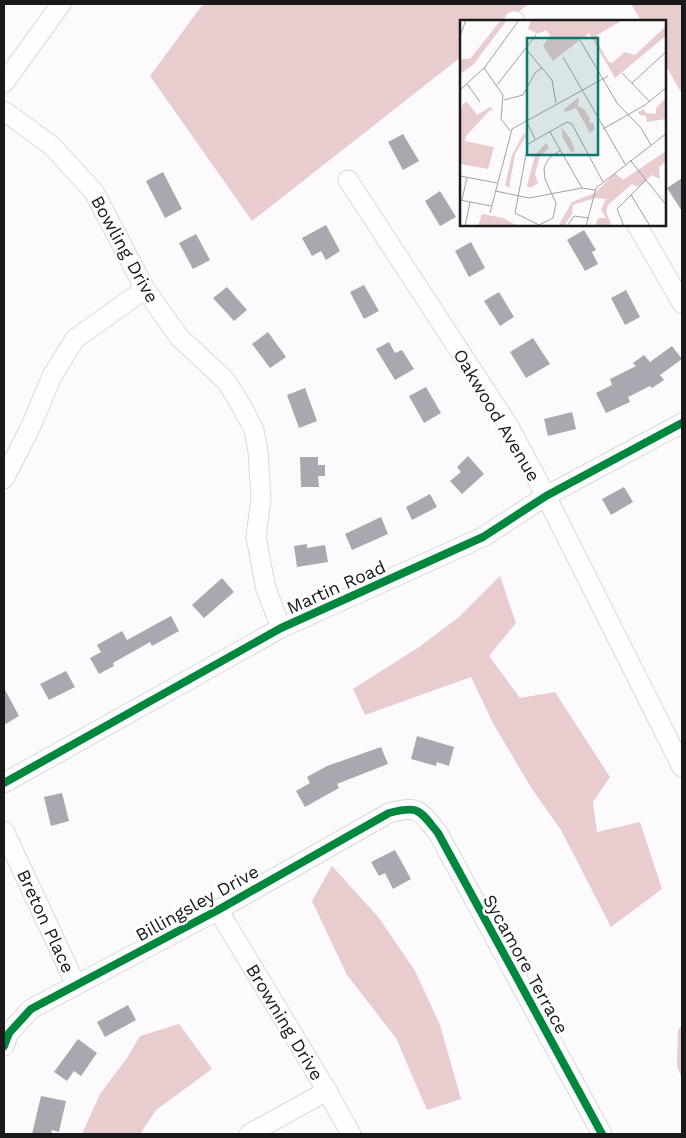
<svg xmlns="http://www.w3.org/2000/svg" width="686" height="1138" font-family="'Work Sans',sans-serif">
<rect width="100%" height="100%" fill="#fcfafd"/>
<g fill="#e8ccce">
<polygon points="203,4 529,4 506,21 461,21 461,57 252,221 150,76"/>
<polygon points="631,4 682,4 682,94 665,64 665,21 641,21"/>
<polygon points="500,576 516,623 489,656 520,698 555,692 610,777 593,802 597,832 640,822 662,889 611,927 561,830 532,789 494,725 471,677 365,715 353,689 419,647 459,617"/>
<polygon points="332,866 379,918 415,971 440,1025 461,1099 427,1110 396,1038 347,975 312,901"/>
<polygon points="179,1024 212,1069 156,1110 140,1134 82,1134 100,1094 127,1058 140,1036"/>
<polygon points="682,1025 682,1079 677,1066 678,1030"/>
</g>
<g fill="#a8a8b0">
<polygon points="403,134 419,161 403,170 388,142"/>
<polygon points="163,172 182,209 165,218 146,181"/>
<polygon points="682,178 682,211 667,188"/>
<polygon points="440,191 456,217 440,226 425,201"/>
<polygon points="326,225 340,251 326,260 321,251 312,256 302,238"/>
<polygon points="584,230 596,250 592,252 598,264 585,271 567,240"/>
<polygon points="196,234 210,260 193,269 179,243"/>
<polygon points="471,242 485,268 469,277 455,251"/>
<polygon points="364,285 379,311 364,319 350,292"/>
<polygon points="227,287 247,310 234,321 213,298"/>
<polygon points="626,290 640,317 625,325 611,298"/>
<polygon points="499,292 514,317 500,326 484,301"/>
<polygon points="268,332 286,357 270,368 252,344"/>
<polygon points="533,338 550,364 526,378 510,352"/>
<polygon points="389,342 395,353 402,350 414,369 395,380 376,349"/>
<polygon points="672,346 682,359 660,375 664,380 652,388 650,386 628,397 630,402 606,413 596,393 612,385 610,379 636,366 633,363 644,355 650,362"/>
<polygon points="426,387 441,413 424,423 409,396"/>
<polygon points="305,388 317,421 299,428 287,395"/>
<polygon points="572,412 576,429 548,436 544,419"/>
<polygon points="468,456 484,474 462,494 450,481 461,472 457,467"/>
<polygon points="300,457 318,457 318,465 325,465 325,476 318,476 319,487 301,487"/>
<polygon points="624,487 633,502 611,515 602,499"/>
<polygon points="430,494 437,507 412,520 406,507"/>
<polygon points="381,517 388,534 352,550 345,534"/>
<polygon points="307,544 307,548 325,545 328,562 297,567 294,546"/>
<polygon points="222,578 234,592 204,618 192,605"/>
<polygon points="171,616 179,631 152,646 150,642 113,663 114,666 99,674 90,658 101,652 97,645 122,631 127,640"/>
<polygon points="66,671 75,687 49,700 40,684"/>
<polygon points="4,688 19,716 4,725"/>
<polygon points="417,736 454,747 449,766 437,762 436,766 411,759"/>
<polygon points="381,747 388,764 337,784 339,788 305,807 296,791 310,783 307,777 327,766"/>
<polygon points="62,793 69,821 51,826 44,797"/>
<polygon points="395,850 411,879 393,889 385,873 379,876 371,862"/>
<polygon points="128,1005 136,1020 105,1037 97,1022"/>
<polygon points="78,1039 97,1053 81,1076 74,1071 67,1081 54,1072"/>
<polygon points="41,1096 66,1101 59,1132 52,1130 51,1134 32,1134"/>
</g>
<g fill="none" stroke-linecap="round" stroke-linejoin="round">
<g stroke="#d9d8da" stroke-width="21">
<g id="minor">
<polyline points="514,21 515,21"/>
<polyline points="4,83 61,4"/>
<polyline points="4,111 52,146 94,192 145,289 179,337 226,381 241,405 254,430 258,451 261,498 256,537 266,589 281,628"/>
<polyline points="348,180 508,425 546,496 682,767"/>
<polyline points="637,225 682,303"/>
<polyline points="4,479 31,426 52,376 75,339 145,289"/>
<polyline points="4,783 281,628 483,537 546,496 682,423"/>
<polyline points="4,831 76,985"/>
<polyline points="218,910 327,1091 351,1134"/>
<path d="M 4,1046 L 9,1033 L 31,1009 L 218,910 L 389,813 C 420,805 419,810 438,833 L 602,1134"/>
<polyline points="249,1134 327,1091"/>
</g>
</g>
<use href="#minor" stroke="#fffeff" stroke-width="19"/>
<g stroke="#fff" stroke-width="11">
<g id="cycleway">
<polyline points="4,783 281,628 483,537 546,496 682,423"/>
<path d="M 4,1046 L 9,1033 L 31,1009 L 218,910 L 389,813 C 420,805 419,810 438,833 L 602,1134"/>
</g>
</g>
<use href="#cycleway" stroke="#00873e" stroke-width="8"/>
</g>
<g text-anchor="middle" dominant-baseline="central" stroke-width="5" stroke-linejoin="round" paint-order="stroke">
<g font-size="18" fill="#19181a" stroke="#fff">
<text transform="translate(125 249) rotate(61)">Bowling Drive</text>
<text transform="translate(497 415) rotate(59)">Oakwood Avenue</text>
<text transform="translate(336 587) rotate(-24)">Martin Road</text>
<text transform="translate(197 903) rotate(-29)">Billingsley Drive</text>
<text transform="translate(46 921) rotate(65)">Breton Place</text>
<text transform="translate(526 964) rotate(61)">Sycamore Terrace</text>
<text transform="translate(285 1022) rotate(59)">Browning Drive</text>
</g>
</g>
<g transform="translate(460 20)">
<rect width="206" height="206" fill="#fcfafd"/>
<path d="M 41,0 L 47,0 L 13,45 L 0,54 L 0,39 L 10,39 ZM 71,0 L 163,0 L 137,15 L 139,25 L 148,41 L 152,43 L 165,32 L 175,35 L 205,7 L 207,15 L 155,58 L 129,13 L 93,41 L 83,26 L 90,15 L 86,10 L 78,14 L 68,9 ZM 119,77 L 118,86 L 124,89 L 130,98 L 129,103 L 133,103 L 135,109 L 130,113 L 116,88 L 105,92 L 104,89 ZM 206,78 L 206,99 L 187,102 L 186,96 L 180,95 L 178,92 L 184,89 L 186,93 L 196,94 L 196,88 ZM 7,82 L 17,95 L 30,87 L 34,91 L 30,90 L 6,116 L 5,121 L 34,127 L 28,149 L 0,144 L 0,94 L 3,84 ZM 101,107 L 110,118 L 115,131 L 111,132 L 103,118 ZM 64,113 L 66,116 L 55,134 L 49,168 L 45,165 L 52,135 ZM 86,123 L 89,128 L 80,136 L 75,154 L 78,163 L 70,168 L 67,166 L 75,135 ZM 206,131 L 206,141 L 199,147 L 200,159 L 192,155 L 178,167 L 172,164 L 148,185 L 146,192 L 151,203 L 149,206 L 138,206 L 136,203 L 138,198 L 146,198 L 141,190 L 146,179 L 135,178 L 113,185 L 112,194 L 104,206 L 98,206 L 112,182 L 135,173 L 155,153 L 163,160 ZM 22,194 L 43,198 L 58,206 L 18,206 Z" fill="#e8ccce"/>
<path fill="none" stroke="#a1a0a2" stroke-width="1" d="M 0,16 L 6,0M 120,20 L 157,83 L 181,108 L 191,125M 66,29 L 92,60 L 96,83M 103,37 L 165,144M 24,48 L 43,75 L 41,99 L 50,111M 162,53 L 190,82M 172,63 L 207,31M 7,64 L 20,82M 37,65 L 76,15M 0,70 L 25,47 L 59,0M 44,80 L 63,75 L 75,53 L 82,48M 66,100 L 75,119M 143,109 L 185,85 L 207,67M 90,112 L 122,168M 101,130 L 89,138 L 84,148 L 85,159 L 96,183 L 93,198 L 79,205 L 55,193 L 68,124 L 107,102 L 112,104 L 143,162M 170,140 L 207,186M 0,156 L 37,163M 35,171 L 69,178 L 122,168 L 135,170M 171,175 L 190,206M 0,180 L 31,186M 2,180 L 7,157M 30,193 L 52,109 L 148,56M 5,206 L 10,182M 107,206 L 114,196 L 129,198M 126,206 L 136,168 L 207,113M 164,206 L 157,189 L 186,160"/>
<path fill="#0f766e" fill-opacity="0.15" stroke="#0f766e" stroke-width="2.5" d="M 67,18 L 138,18 L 138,135 L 67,135 Z"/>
<rect width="206" height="206" fill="none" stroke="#19181a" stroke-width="2.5"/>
</g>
<rect width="686" height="1138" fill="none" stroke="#19181a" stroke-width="10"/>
</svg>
